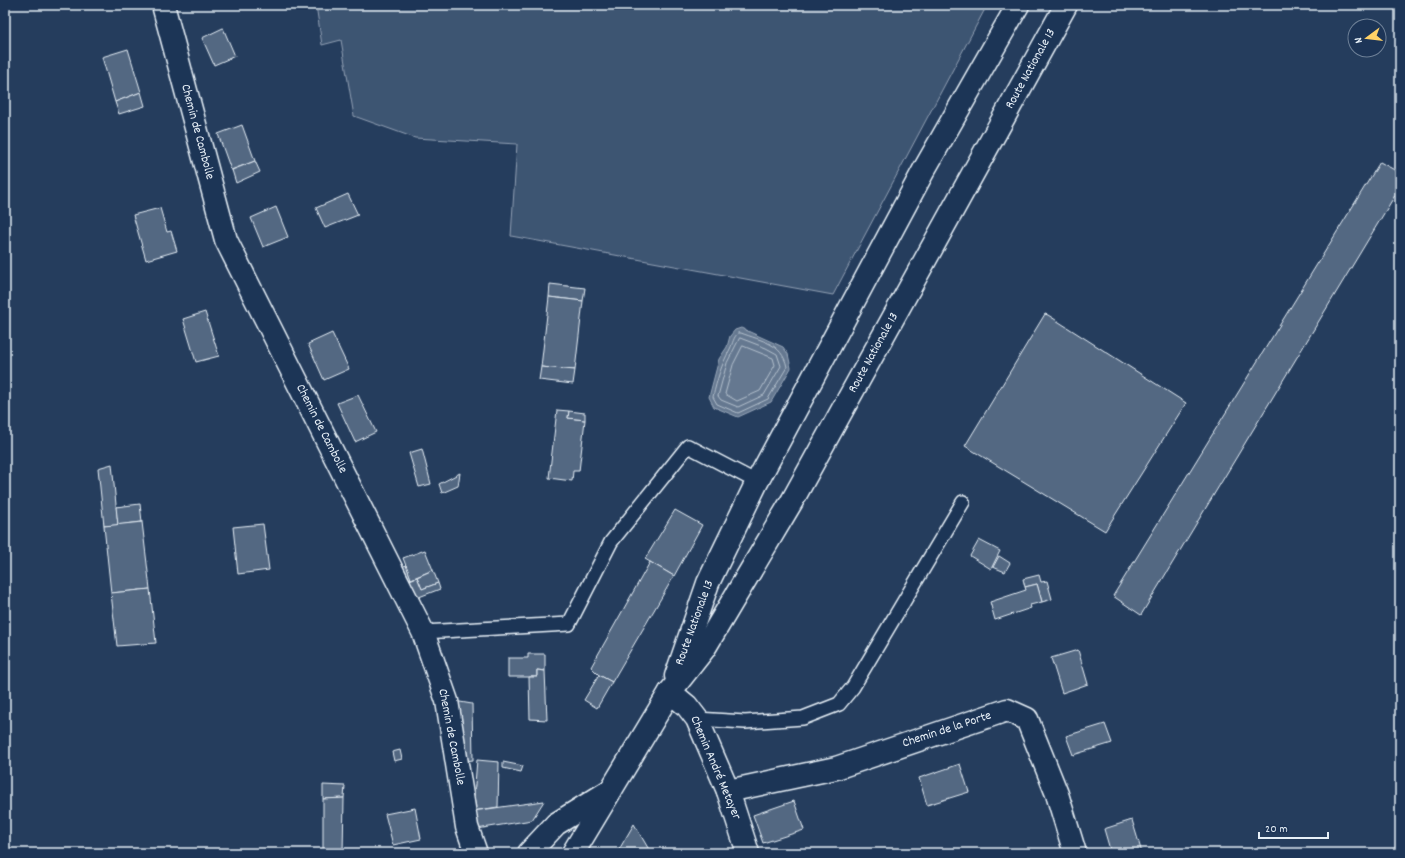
<svg xmlns="http://www.w3.org/2000/svg" width="1405" height="858" font-family="Dekko,sans-serif">
<rect width="100%" height="100%" fill="#253d5d"/>
<filter id="ink" filterUnits="userSpaceOnUse"><feTurbulence type="fractalNoise" baseFrequency=".025" numOctaves="2"/><feDisplacementMap in="SourceGraphic" scale="8" xChannelSelector="R" yChannelSelector="G"/><feConvolveMatrix kernelMatrix="1 2 1 2 8 2 1 2 1" color-interpolation-filters="sRGB"/></filter>
<g filter="url(#ink)">
<polygon fill="#3e5472" stroke="#93a2b5" points="316,5 983,5 985,9 833,295 511,236 517,144 415,138 354,116 341,40 322,45"/>
<polygon fill="#657890" stroke="#99a8ba" points="741,328 783,347 788,354 791,368 771,402 738,417 714,407 709,397 719,359 727,347 730,336 735,330"/>
<g fill="none" stroke-linecap="round" stroke-linejoin="round">
<g stroke="#b4c1ce" stroke-width="1">
<path d="M 738,333 L 741,333 C 762,341 782,343 787,367 L 768,399 L 738,413 L 717,404 L 713,397 C 717,379 721,366 730,349 C 733,343 733,338 738,333 Z"/>
<polygon points="740,338 766,348 777,354 781,366 764,395 738,407 721,400 718,396 727,363"/>
<polygon points="743,346 773,358 775,365 760,391 737,401 725,394 733,365"/>
</g>
</g>
<g fill="#536782" stroke="#e8f1f8">
<polygon points="223,28 235,56 214,65 202,38"/>
<polygon points="128,49 141,92 115,102 102,57"/>
<polygon points="141,92 145,106 119,114 115,102"/>
<polygon points="242,125 255,161 231,170 218,134"/>
<polygon points="255,161 260,172 236,183 232,170"/>
<polygon points="1380,162 1400,173 1400,187 1141,615 1113,596"/>
<polygon points="348,194 358,215 325,228 316,208"/>
<polygon points="276,207 288,237 263,247 251,218"/>
<polygon points="160,208 167,232 171,231 177,251 146,260 133,215"/>
<polygon points="550,284 585,288 583,301 549,297"/>
<polygon points="549,297 583,301 575,370 541,367"/>
<polygon points="205,312 219,356 196,362 183,319"/>
<polygon points="1045,314 1048,315 1186,403 1105,531 965,446"/>
<polygon points="332,333 349,369 324,380 308,344"/>
<polygon points="541,367 575,370 573,384 539,380"/>
<polygon points="358,395 376,432 355,442 337,403"/>
<polygon points="557,410 569,411 568,418 585,420 579,471 573,471 572,481 549,478"/>
<polygon points="569,411 585,413 585,420 568,418"/>
<polygon points="422,449 431,484 419,487 409,453"/>
<polygon points="112,464 118,525 104,526 98,468"/>
<polygon points="460,473 458,486 442,493 439,484"/>
<polygon points="140,504 142,522 118,525 116,507"/>
<polygon points="675,510 702,525 674,576 645,559"/>
<polygon points="142,522 150,589 111,593 104,526"/>
<polygon points="263,524 269,570 238,574 233,527"/>
<polygon points="979,540 1000,551 991,569 970,556"/>
<polygon points="425,550 433,570 411,579 403,558"/>
<polygon points="999,556 1010,563 1005,572 993,567"/>
<polygon points="650,562 674,576 612,682 599,675 591,667"/>
<polygon points="406,565 411,579 400,584 395,570"/>
<polygon points="433,570 438,583 422,589 417,577"/>
<polygon points="1039,575 1041,582 1047,581 1052,599 1042,602 1037,584 1025,587 1023,579"/>
<polygon points="417,577 422,589 438,583 440,589 419,597 419,601 400,584"/>
<polygon points="1037,584 1042,602 1030,605 1031,608 995,620 990,602 1026,590 1025,587"/>
<polygon points="150,589 156,643 117,646 111,593"/>
<polygon points="1078,650 1088,684 1062,693 1051,658"/>
<polygon points="528,654 545,654 545,671 537,670 537,677 508,677 508,658 528,658"/>
<polygon points="537,670 545,671 547,720 530,719 529,677 537,677"/>
<polygon points="599,675 612,682 597,708 584,700"/>
<polygon points="454,701 472,704 473,760 457,762"/>
<polygon points="1105,724 1112,743 1073,755 1066,736"/>
<polygon points="400,750 402,759 394,761 392,752"/>
<polygon points="477,760 499,762 498,807 466,812 463,798 474,796"/>
<polygon points="503,762 523,766 521,772 503,768"/>
<polygon points="960,764 969,792 927,805 919,778"/>
<polygon points="323,785 345,786 344,798 323,799"/>
<polygon points="344,798 343,853 323,853 323,799"/>
<polygon points="544,801 532,820 471,830 466,812"/>
<polygon points="794,801 804,830 763,843 753,815"/>
<polygon points="415,808 421,839 393,845 385,814"/>
<polygon points="1132,820 1142,853 1111,853 1104,829"/>
<polygon points="634,824 651,853 617,853"/>
</g>
<g fill="none" stroke-linecap="round" stroke-linejoin="round">
<g stroke="#e8f1f8" stroke-width="16">
<g id="service">
<polyline points="423,632 569,624 611,542 688,446 757,482"/>
<polyline points="697,719 745,722 803,718 839,704 853,687 963,502"/>
</g>
</g>
<g stroke="#e8f1f8" stroke-width="25">
<g id="minor">
<polyline points="163,5 226,240 423,632 447,701 467,827 476,853"/>
<polyline points="670,692 687,706 697,719 728,791 748,853"/>
<polyline points="728,791 836,768 1007,710 1027,719 1057,794 1075,853"/>
<polyline points="529,853 556,824 611,790"/>
</g>
</g>
<g stroke="#e8f1f8" stroke-width="25">
<g id="secondary">
<polyline points="676,676 708,583 757,482 925,168 1018,5"/>
<polyline points="573,853 670,692 704,649 792,501 1066,5"/>
</g>
</g>
<use href="#service" stroke="#1d3557" stroke-width="13"/>
<use href="#minor" stroke="#1d3557" stroke-width="22"/>
<use href="#secondary" stroke="#1d3557" stroke-width="22"/>
</g>
</g>
<g text-anchor="middle" dominant-baseline="central" stroke-width="3" stroke-linejoin="round" paint-order="stroke">
<g font-size="13" fill="#e8f1f8" stroke="#1d3557">
<text transform="translate(1031 69) rotate(-61)">Route Nationale 13</text>
<text transform="translate(197 132) rotate(75)">Chemin de Cambolle</text>
<text transform="translate(874 353) rotate(-61)">Route Nationale 13</text>
<text transform="translate(321 429) rotate(63)">Chemin de Cambolle</text>
<text transform="translate(695 623) rotate(-70)">Route Nationale 13</text>
<text transform="translate(947 730) rotate(-18)">Chemin de la Porte</text>
<text transform="translate(451 737) rotate(79)">Chemin de Cambolle</text>
<text transform="translate(715 768) rotate(67)">Chemin André Metayer</text>
</g>
</g>
<rect width="1405" height="858" fill="none" stroke="#1d3557" stroke-width="20"/>
<rect x="10" y="10" width="1385" height="838" fill="none" stroke="#e8f1f8" stroke-width="1.5" filter="url(#ink)"/>
<g transform="translate(1367 38) rotate(255)"><circle r="19" fill="#1d3557" stroke="#6e8097"/>
<path d="M0-3L7 15L0 10L-7 15Z" fill="#ffd166"/>
<text y="-6" font-size="11" font-weight="bold" text-anchor="middle" fill="#e8f1f8">N</text>
</g>
<path d="M1259 832v6h69v-6" fill="none" stroke="#e8f1f8" stroke-width="2"/>
<text x="1265" y="832" font-size="12" fill="#e8f1f8" stroke="#1d3557" stroke-width="3" paint-order="stroke">20 m</text>
</svg>
